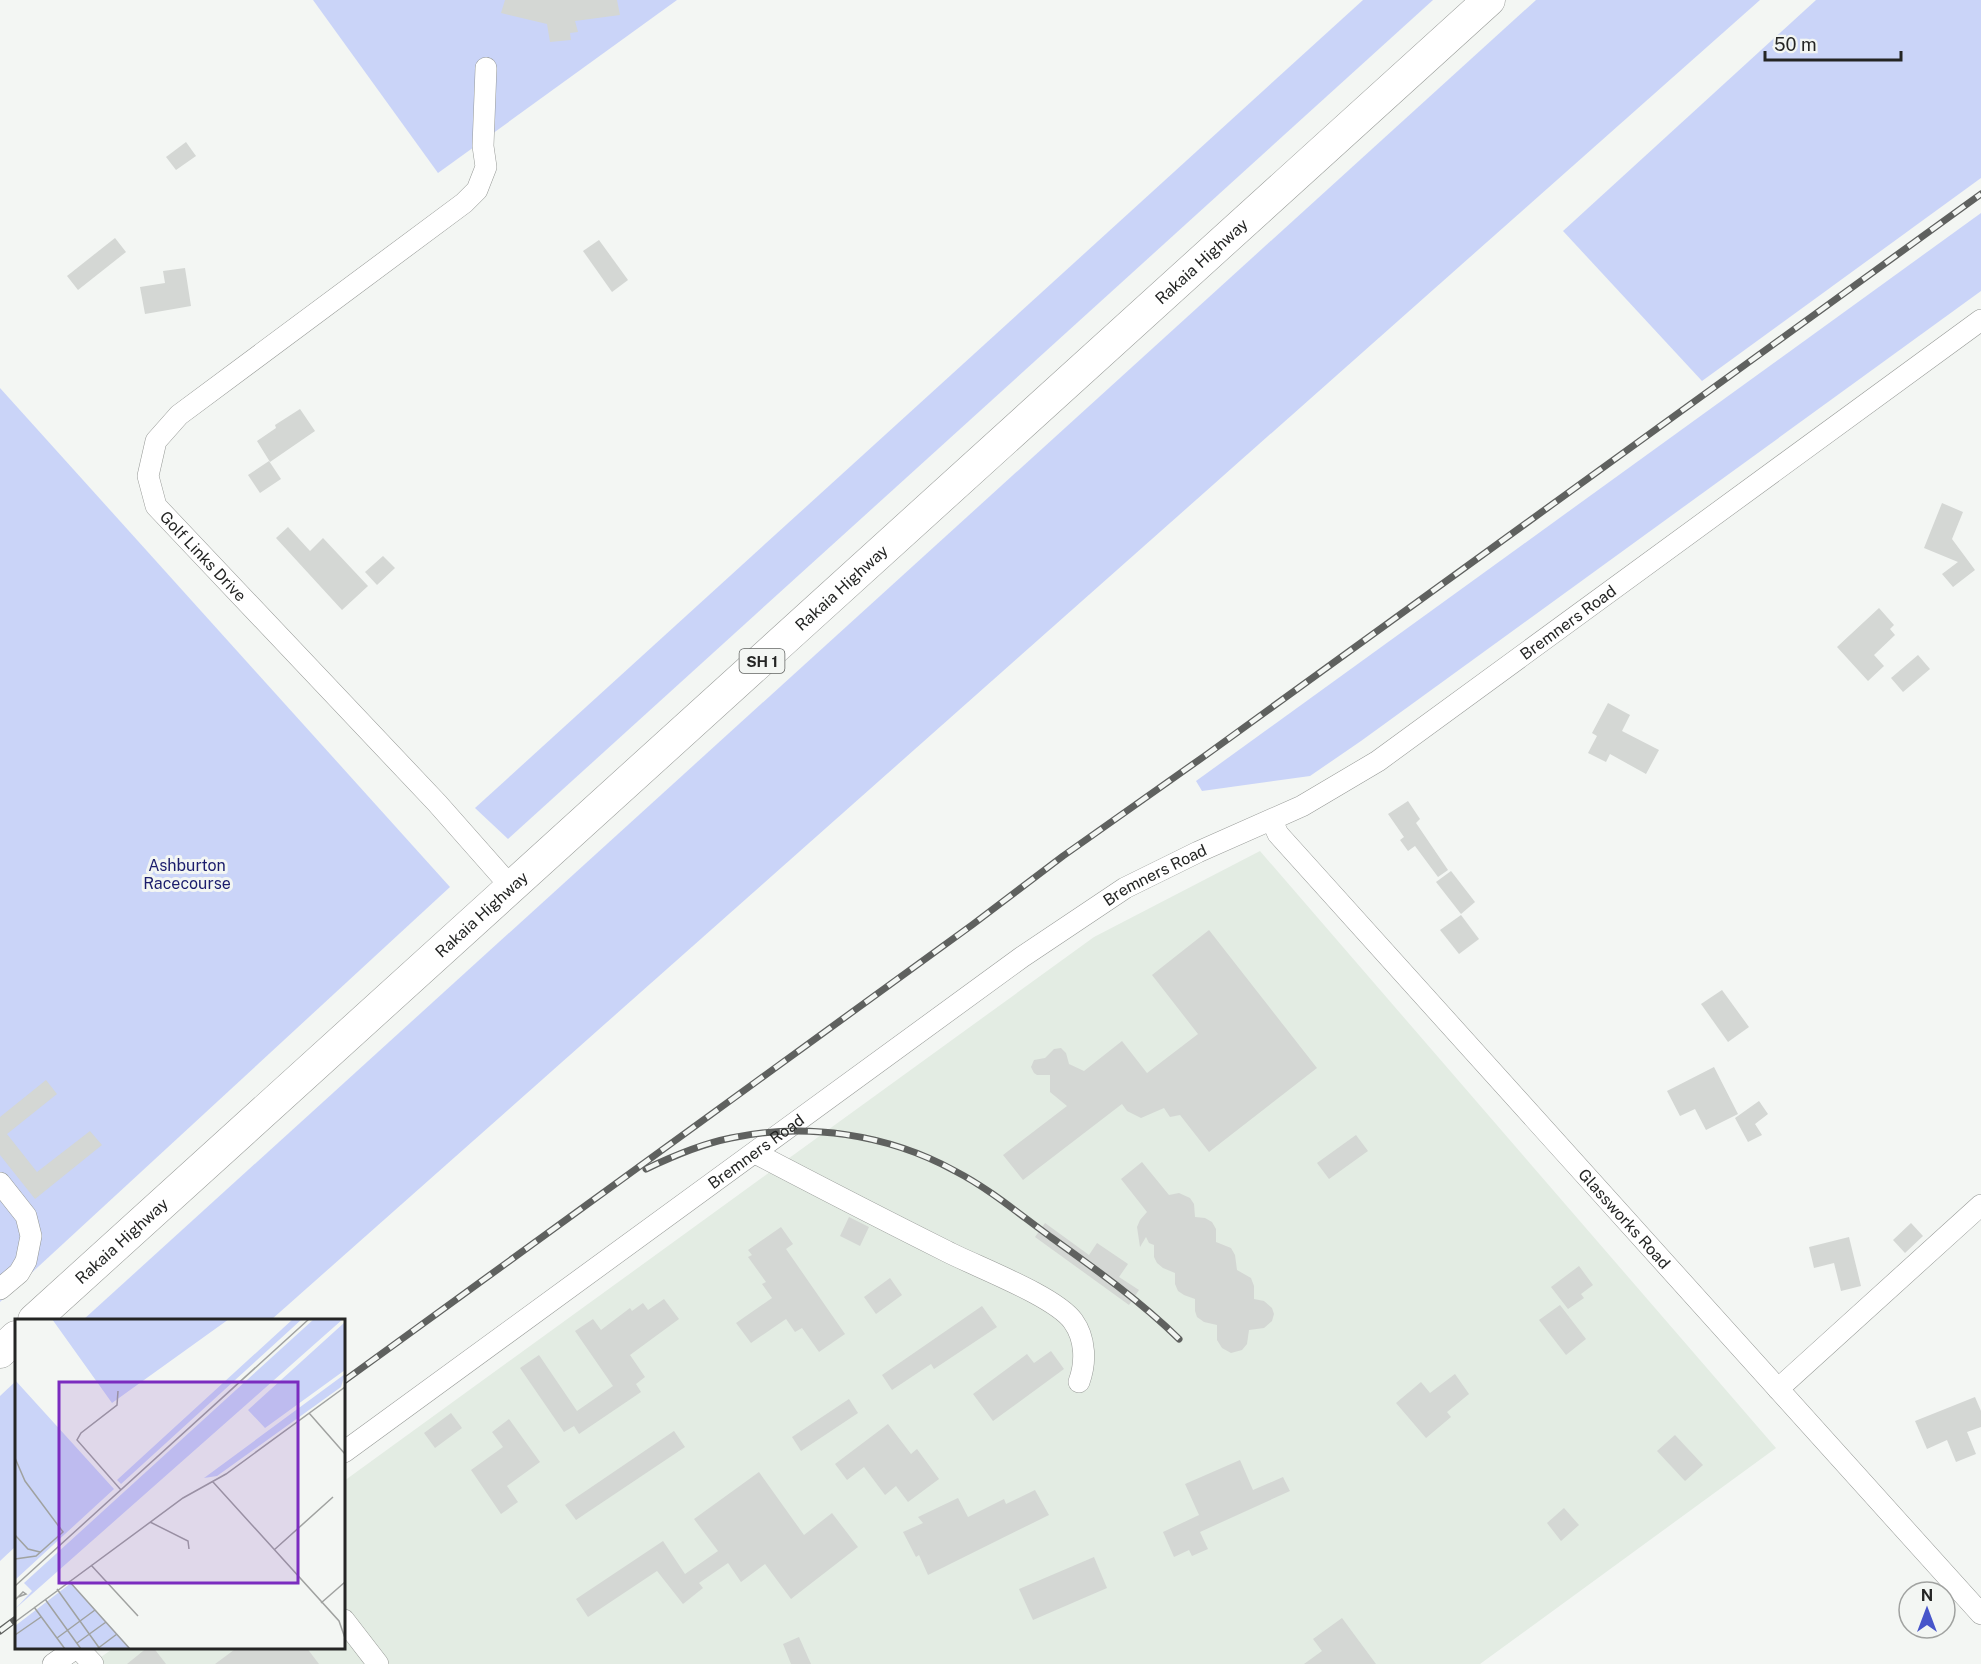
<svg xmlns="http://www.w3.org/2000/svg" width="1981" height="1664" font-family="'Public Sans',sans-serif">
<rect width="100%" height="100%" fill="#f3f6f3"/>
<polygon fill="#e3ece3" points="1260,851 1776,1448 1480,1664 102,1664 98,1659 114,1648 344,1648 344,1481 1094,937"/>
<g fill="#cad4f8">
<polygon points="313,0 677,0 438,173"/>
<polygon points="1363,0 1433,0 508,839 475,808"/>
<polygon points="1536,0 1760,0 271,1320 83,1320"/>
<polygon points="1816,0 1981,0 1981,178 1702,381 1563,231"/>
<polygon points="1981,213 1981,291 1361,741 1310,776 1202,791 1196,781"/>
<polygon points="0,388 450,887 0,1302"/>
<polygon points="16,1381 16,1546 0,1561 0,1396"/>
</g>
<g fill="#d4d7d4">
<polygon points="505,0 617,0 620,15 575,21 578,32 570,33 571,40 550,42 547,24 501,13"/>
<polygon points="186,142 196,156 176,170 166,157"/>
<polygon points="115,238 126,252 78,290 67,276"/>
<polygon points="599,240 628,280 612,292 583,251"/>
<polygon points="185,268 191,306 145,314 140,287 165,283 163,271"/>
<polygon points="300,409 315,431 270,462 257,441 276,428 275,425"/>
<polygon points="269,461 281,479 260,493 248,475"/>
<polygon points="1942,503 1963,512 1952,539 1975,570 1953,587 1942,574 1958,562 1924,548"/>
<polygon points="288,527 310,551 323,538 368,586 342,610 276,538"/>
<polygon points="383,556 395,568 377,585 365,572"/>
<polygon points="1879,608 1894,625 1890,629 1895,635 1874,655 1884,666 1868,681 1837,647"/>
<polygon points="1918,655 1930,669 1903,692 1891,678"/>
<polygon points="1608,703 1630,715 1622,731 1659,750 1646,774 1610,754 1606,762 1588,753 1597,736 1592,733"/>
<polygon points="1408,801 1420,819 1416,823 1448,870 1438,877 1415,846 1408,851 1400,840 1404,837 1388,814"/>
<polygon points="1451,871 1475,902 1461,914 1436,882"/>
<polygon points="1461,915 1479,939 1459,954 1440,930"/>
<polygon points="1209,930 1317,1068 1209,1152 1180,1115 1170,1117 1164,1108 1141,1118 1127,1111 1122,1104 1023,1180 1003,1155 1067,1106 1050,1092 1050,1075 1037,1075 1034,1073 1031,1067 1034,1060 1045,1058 1054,1049 1061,1048 1066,1053 1069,1064 1084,1071 1122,1041 1147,1073 1198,1034 1152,975"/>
<polygon points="1722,990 1749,1027 1728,1042 1701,1004"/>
<polygon points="1714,1067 1738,1114 1706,1130 1695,1109 1680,1116 1667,1091"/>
<polygon points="46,1080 57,1094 7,1134 37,1172 90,1131 102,1145 35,1199 0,1155 0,1117"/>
<polygon points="1759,1101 1768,1114 1755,1124 1762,1135 1748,1142 1735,1118"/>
<polygon points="1356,1135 1368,1151 1329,1179 1317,1163"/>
<polygon points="1142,1162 1169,1195 1179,1193 1190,1198 1194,1204 1195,1217 1205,1218 1212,1222 1216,1229 1216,1242 1231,1248 1235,1255 1237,1270 1251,1278 1254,1286 1254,1299 1264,1301 1272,1308 1274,1314 1272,1321 1264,1328 1249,1330 1247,1344 1242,1350 1231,1353 1222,1348 1217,1340 1217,1325 1204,1322 1197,1317 1195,1311 1195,1299 1184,1295 1178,1291 1175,1284 1175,1273 1163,1268 1157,1263 1154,1257 1154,1245 1149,1243 1146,1237 1140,1247 1137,1227 1140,1220 1147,1212 1121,1179"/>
<polygon points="849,1217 869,1227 860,1246 840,1236"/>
<polygon points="1045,1223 1089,1255 1097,1243 1128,1264 1119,1277 1139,1290 1129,1305 1035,1237"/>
<polygon points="1911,1223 1923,1236 1905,1253 1893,1240"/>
<polygon points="781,1227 793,1244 786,1249 845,1334 819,1352 802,1328 795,1332 786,1319 751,1343 736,1323 772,1298 762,1284 766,1282 748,1257 752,1255 748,1250"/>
<polygon points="1849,1237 1861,1286 1841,1291 1834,1263 1814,1268 1809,1247"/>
<polygon points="1579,1266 1593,1285 1581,1294 1584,1298 1568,1309 1551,1287"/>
<polygon points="890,1278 902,1295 876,1314 864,1297"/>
<polygon points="664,1299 679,1319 630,1355 645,1377 636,1384 641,1392 579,1434 574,1426 564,1432 520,1368 539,1355 577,1411 613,1386 575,1331 593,1319 601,1330 630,1308 632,1311 643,1303 648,1310"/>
<polygon points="1560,1305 1586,1339 1566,1355 1539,1320"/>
<polygon points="982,1306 997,1327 934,1369 931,1364 892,1390 882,1375"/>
<polygon points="1051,1351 1064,1369 993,1421 973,1394 1027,1354 1034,1363"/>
<polygon points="1455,1374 1469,1394 1447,1412 1451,1417 1426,1438 1396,1403 1421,1382 1430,1393"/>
<polygon points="1975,1397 1981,1411 1981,1427 1967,1432 1976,1454 1956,1462 1947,1440 1927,1449 1915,1421"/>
<polygon points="849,1399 858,1413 801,1451 792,1437"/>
<polygon points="451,1413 462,1428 435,1448 424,1433"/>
<polygon points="509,1419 540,1462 507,1486 518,1502 501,1514 471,1470 503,1447 492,1432"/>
<polygon points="888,1424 911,1454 917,1449 939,1479 908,1502 896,1486 885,1495 864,1467 847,1480 835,1464"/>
<polygon points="674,1431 685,1447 576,1520 565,1505"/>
<polygon points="1675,1435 1703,1465 1685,1481 1657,1451"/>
<polygon points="1240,1460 1253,1490 1283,1477 1290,1491 1200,1532 1208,1549 1192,1556 1189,1550 1174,1557 1163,1532 1199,1515 1185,1484"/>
<polygon points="759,1472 804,1535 832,1513 858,1547 791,1599 765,1564 741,1582 728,1563 699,1583 703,1588 683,1604 657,1571 588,1617 576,1599 663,1541 685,1574 718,1551 694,1519"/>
<polygon points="1035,1490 1049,1515 928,1575 919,1555 916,1557 903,1532 923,1523 918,1517 958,1498 968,1517 1004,1499 1006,1504"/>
<polygon points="1564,1508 1579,1525 1561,1541 1547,1523"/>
<polygon points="1094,1557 1107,1588 1033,1620 1019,1589"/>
<polygon points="1342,1618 1376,1664 1304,1664 1322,1651 1313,1639"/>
<polygon points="799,1637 811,1664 791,1664 783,1644"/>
<polygon points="148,1647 153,1647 166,1664 127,1664"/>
<polygon points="238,1647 306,1647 319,1664 215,1664"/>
</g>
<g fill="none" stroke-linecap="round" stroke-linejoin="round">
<g stroke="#969996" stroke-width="22">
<g id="minor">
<path id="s1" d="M 486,68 L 483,146 L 486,167 L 477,190 L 464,203 L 179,415 L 156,441 L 148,476 L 156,506 L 437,803 L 512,888"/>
<path id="s2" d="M 1272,821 L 1278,834 L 1981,1614"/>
<path d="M 755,1153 C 818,1186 882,1219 946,1251 C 977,1267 1055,1296 1073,1321 C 1086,1339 1086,1363 1079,1382"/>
<polyline points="0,1183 26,1216 31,1236 26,1261 19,1273 0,1289"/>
<polyline points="1778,1389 1981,1205"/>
<path id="s3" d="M 344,1452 L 1022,957 L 1125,888 L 1198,852 L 1302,806 L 1378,761 L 1981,320"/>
<polyline points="344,1620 378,1664"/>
<polyline points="78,1648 93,1664"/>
<polyline points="53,1664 76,1648"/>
</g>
</g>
<g stroke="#969996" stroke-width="33">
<g id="highway">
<path id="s4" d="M 34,1320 L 1489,0"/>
<polyline points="0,1352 16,1337"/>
</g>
</g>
<use href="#minor" stroke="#fff" stroke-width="21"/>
<use href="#highway" stroke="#fff" stroke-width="32"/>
<g stroke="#5f615f" stroke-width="7">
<g id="rail">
<path d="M 646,1169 C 673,1156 701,1144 731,1138 C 806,1122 888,1134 955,1171 C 988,1188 1018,1213 1048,1235 C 1094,1268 1139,1300 1179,1339"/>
<polyline points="344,1381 972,925 1063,856 1206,755 1981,194"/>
<polyline points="0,1631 16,1619"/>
</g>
</g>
<use href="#rail" stroke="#f3f6f3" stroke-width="4.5" stroke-dasharray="14" stroke-linecap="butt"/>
</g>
<g text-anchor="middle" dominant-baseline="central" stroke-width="6" stroke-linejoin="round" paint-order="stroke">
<rect fill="#f3f6f3" stroke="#626462" stroke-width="1.5" x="739.5" y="649" width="45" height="24" rx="4.5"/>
<g font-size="15" font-weight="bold" fill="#242524">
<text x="762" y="661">SH 1</text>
</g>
<g font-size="16" fill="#242524" stroke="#f3f6f3">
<text stroke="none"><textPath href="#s4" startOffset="1576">Rakaia Highway</textPath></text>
<text stroke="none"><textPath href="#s1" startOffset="668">Golf Links Drive</textPath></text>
<text stroke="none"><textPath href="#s4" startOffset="1090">Rakaia Highway</textPath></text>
<text stroke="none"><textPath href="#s3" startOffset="1482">Bremners Road</textPath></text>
<text stroke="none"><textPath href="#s3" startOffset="996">Bremners Road</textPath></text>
<text stroke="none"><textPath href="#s4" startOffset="604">Rakaia Highway</textPath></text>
<text stroke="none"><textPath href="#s3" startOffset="510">Bremners Road</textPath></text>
<text stroke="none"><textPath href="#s2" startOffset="532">Glassworks Road</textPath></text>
<text stroke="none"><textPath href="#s4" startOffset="118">Rakaia Highway</textPath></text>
</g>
<g font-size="16" fill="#1b1d6c" stroke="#f3f6f3">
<text x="187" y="865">Ashburton<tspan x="187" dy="18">Racecourse</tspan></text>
</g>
</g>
<g transform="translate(15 1319)">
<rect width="330" height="330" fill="#f3f6f3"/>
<path d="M 37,0 L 214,0 L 97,84 ZM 278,0 L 287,0 L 106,165 L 102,161 ZM 299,0 L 328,0 L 0,290 L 17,272 L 9,264 ZM 330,3 L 330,51 L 250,109 L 233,91 ZM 330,55 L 326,68 L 202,157 L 189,159 ZM 0,61 L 99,170 L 0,261 ZM 56,264 L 116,330 L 0,330 L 0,307 Z" fill="#cad4f8"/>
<path fill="none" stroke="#a0a2a0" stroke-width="1.5" d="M 103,72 L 102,86 L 66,114 L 62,121 L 106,171M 294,94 L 330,135M 0,139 L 10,162 L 48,213 L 21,237 L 0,240M 198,163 L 324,302 L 330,319M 135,203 L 173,222 L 174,230M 0,216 L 13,230 L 25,233M 259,231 L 318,178M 76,246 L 123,297M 54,262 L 115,330M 0,267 L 294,0M 42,270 L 85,330M 30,280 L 66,330M 0,281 L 8,273 L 11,275 L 3,278M 306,284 L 330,263M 19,288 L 50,330M 0,303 L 168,179 L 211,155 L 330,68M 0,316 L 26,298M 42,319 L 80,291M 62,324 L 91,303M 82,330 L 102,315"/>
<path fill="#7b2cbf" fill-opacity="0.15" stroke="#7b2cbf" stroke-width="3" d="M 44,63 L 283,63 L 283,264 L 44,264 Z"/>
<rect width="330" height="330" fill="none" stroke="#242524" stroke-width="3"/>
</g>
<g transform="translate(1927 1610)"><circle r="28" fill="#f3f6f3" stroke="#a0a2a0" stroke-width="1.5"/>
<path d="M0-4.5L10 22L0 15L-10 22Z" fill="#4755ca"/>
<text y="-9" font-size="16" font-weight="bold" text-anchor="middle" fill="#242524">N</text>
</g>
<path d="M1765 51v9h136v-9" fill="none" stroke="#242524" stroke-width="3"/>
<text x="1774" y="51" font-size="18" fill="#242524" stroke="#f3f6f3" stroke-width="4.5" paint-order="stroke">50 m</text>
</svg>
